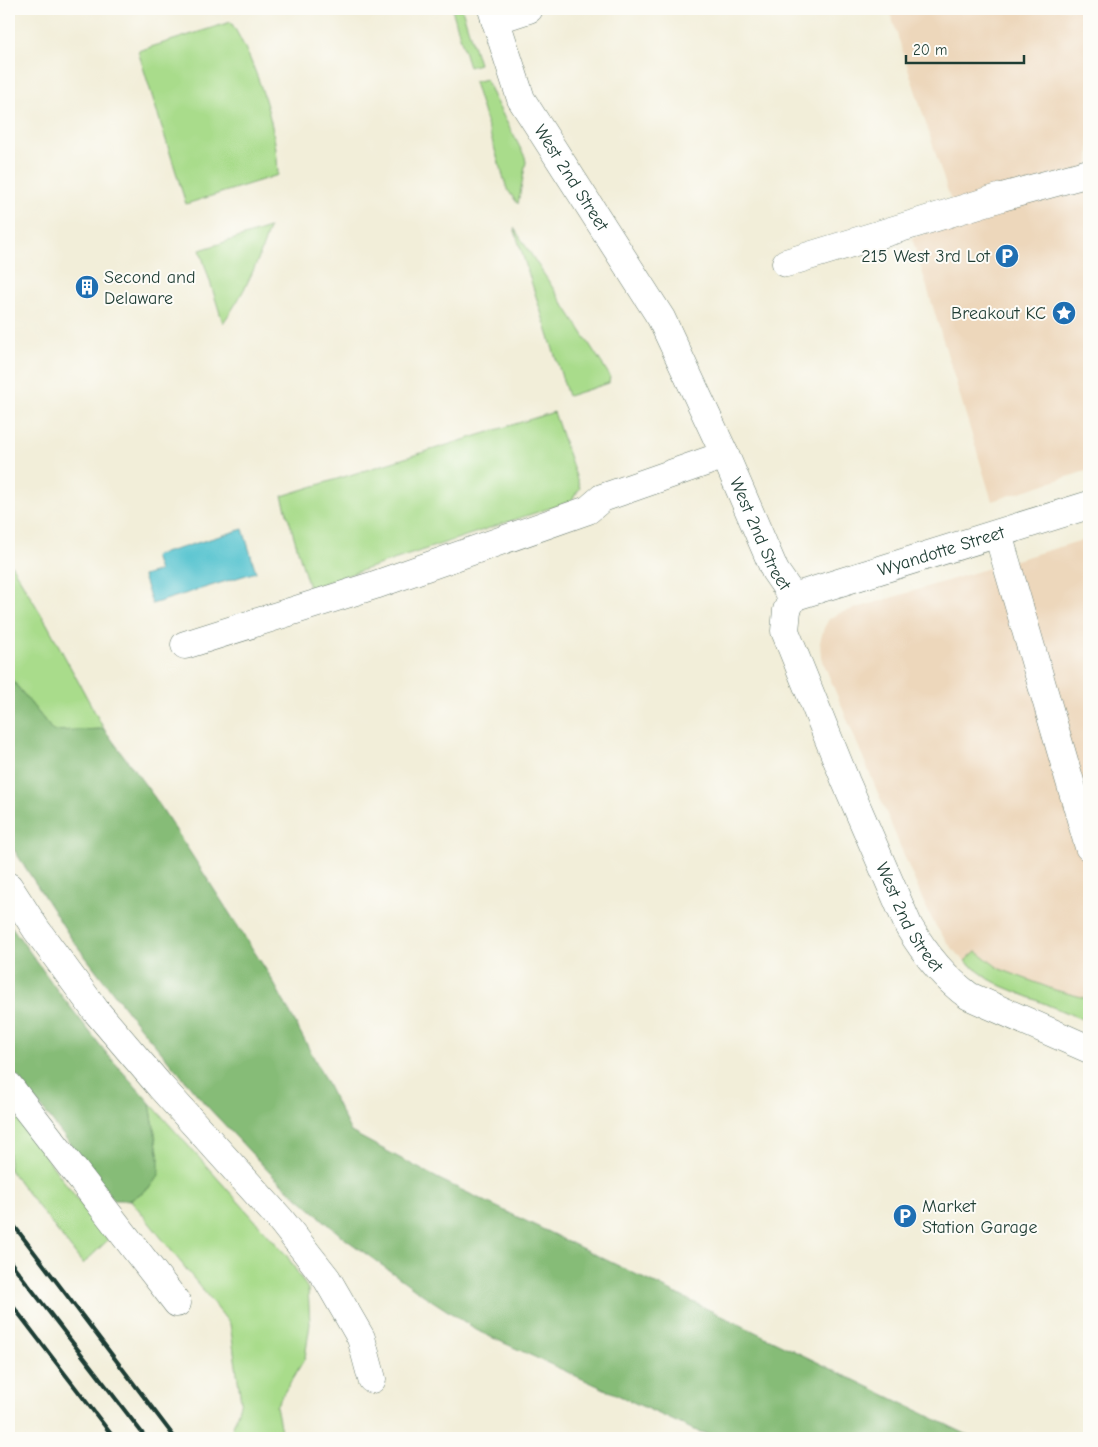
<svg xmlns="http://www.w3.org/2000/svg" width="1098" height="1447" font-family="'Comic Neue',sans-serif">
<rect width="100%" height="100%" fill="#fdfcf7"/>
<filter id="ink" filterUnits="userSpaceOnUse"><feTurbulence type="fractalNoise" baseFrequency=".02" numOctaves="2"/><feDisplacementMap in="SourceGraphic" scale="10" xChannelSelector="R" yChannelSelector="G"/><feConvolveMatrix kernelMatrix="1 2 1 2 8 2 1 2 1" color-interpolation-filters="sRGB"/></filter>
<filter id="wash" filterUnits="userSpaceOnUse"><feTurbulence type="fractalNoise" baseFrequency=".0096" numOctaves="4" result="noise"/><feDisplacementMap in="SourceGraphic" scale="20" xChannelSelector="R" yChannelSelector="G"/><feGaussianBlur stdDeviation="1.12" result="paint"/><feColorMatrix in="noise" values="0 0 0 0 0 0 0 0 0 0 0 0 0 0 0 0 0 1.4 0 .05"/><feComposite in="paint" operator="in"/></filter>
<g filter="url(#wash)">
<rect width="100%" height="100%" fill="#f2eed9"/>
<g fill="#edd7bb">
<polygon points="889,9 1089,9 1089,470 992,501 912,238 958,223"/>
<polygon points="1089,538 1089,1022 1002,986 989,979 965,961 950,946 935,925 924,903 821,657 820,642 824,628 829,619 837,614"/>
</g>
<g fill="#a9dc8b" stroke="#648c60">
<polygon points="452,9 462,9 479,64 469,67"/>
<path d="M 231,22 C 257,65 277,125 278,175 L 186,204 L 138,51 Z"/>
<polygon points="486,79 493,96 525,157 526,162 518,204 507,189 474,82"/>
<path d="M 269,228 C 259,262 244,294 223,323 L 200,250 Z"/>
<polygon points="514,228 610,376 609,383 568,396"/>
<polygon points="554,412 580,488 571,501 309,588 282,496"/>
<polygon points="9,561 47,624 104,729 53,731 9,676"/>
<polygon points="976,951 1000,969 1055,990 1089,999 1089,1022 1002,986 989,979 965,961"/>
<polygon points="150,1103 287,1256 308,1289 310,1324 305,1358 276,1406 281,1431 257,1438 236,1438 231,1433 241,1401 230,1324 131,1200 150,1187 159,1159"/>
<polygon points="9,1108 108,1240 83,1264 9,1169"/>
</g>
<g fill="#86bc77" stroke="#527c56">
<polygon points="9,676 53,731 104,729 155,798 270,976 313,1056 351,1132 439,1179 974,1438 720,1438 694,1430 480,1332 422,1294 344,1238 272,1175 206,1105 139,1026 71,938 9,842"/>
<polygon points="9,923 57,990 107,1054 150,1103 159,1159 159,1175 150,1187 131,1200 114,1200 9,1066"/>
</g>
<polygon fill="#58c4d0" stroke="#3c8082" points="243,529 256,572 152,604 143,576 159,571 154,556"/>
</g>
<g filter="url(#ink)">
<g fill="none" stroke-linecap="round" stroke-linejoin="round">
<g stroke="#697b6e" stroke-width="29">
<g id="minor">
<path id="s1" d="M 492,9 L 521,99 L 661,318 L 725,455 L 775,571 L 793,597"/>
<polyline points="495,20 529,9"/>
<polyline points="786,263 1002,197 1089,173"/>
<polyline points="998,534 1089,847"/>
<path id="s2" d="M 793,597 L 787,610 L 785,631 L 846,782 L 909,927 C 925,954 943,977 969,996 L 1089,1049"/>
<path id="s3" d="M 793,597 L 1089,505"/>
<polyline points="185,645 375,585 588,510 602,498 725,455"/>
<polyline points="9,887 36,929 96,1011 160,1086 280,1219 327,1279 361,1338 372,1379"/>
<polyline points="9,1086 177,1303"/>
</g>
</g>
<use href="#minor" stroke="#fff" stroke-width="28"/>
<g stroke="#1f3d34" stroke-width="4">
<polyline points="9,1219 175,1438"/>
<polyline points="9,1260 146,1438"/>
<polyline points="9,1301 114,1438"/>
<polyline points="404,1438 496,1438"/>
</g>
</g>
</g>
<defs>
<g id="parking-disc" transform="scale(1.25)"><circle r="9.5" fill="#1f6fb2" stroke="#fdfcf7"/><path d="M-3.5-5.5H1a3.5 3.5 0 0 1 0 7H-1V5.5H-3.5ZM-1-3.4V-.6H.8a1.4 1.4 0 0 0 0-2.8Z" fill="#fff"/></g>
<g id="building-disc" transform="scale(1.25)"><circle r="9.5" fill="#1f6fb2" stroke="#fdfcf7"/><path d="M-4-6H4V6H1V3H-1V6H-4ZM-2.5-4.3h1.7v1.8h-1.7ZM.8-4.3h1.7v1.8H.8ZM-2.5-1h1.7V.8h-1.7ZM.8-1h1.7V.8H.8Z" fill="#fff"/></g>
<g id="sight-disc" transform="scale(1.25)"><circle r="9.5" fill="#1f6fb2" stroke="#fdfcf7"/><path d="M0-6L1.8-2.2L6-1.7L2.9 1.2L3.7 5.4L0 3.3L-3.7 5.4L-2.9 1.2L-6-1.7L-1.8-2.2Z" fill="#fff"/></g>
</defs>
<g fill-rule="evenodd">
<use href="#parking-disc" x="1007" y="256"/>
<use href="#building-disc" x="87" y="287"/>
<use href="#sight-disc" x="1064" y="313"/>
<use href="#parking-disc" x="905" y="1216"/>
</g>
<g text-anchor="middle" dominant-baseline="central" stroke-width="4" stroke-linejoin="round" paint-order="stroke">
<g font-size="18" fill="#1f3d34" stroke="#fdfcf7">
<text stroke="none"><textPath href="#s1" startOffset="188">West 2nd Street</textPath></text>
<text stroke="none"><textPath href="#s1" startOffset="592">West 2nd Street</textPath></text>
<text stroke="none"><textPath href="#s3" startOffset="155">Wyandotte Street</textPath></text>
<text stroke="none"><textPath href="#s2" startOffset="348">West 2nd Street</textPath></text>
</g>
<g font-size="18" fill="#1f3d34" stroke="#fdfcf7" text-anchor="end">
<text x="990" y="256">215 West 3rd Lot</text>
<text x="104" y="277" text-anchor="start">Second and<tspan x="104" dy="21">Delaware</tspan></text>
<text x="1046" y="313">Breakout KC</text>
<text x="922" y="1206" text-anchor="start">Market<tspan x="922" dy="21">Station Garage</tspan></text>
</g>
</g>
<rect width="1098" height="1447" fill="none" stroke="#fdfcf7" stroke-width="30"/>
<path d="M906 55v8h118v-8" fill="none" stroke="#1f3d34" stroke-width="2.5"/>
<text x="913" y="55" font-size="15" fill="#1f3d34" stroke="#fdfcf7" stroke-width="4" paint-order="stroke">20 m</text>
</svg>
